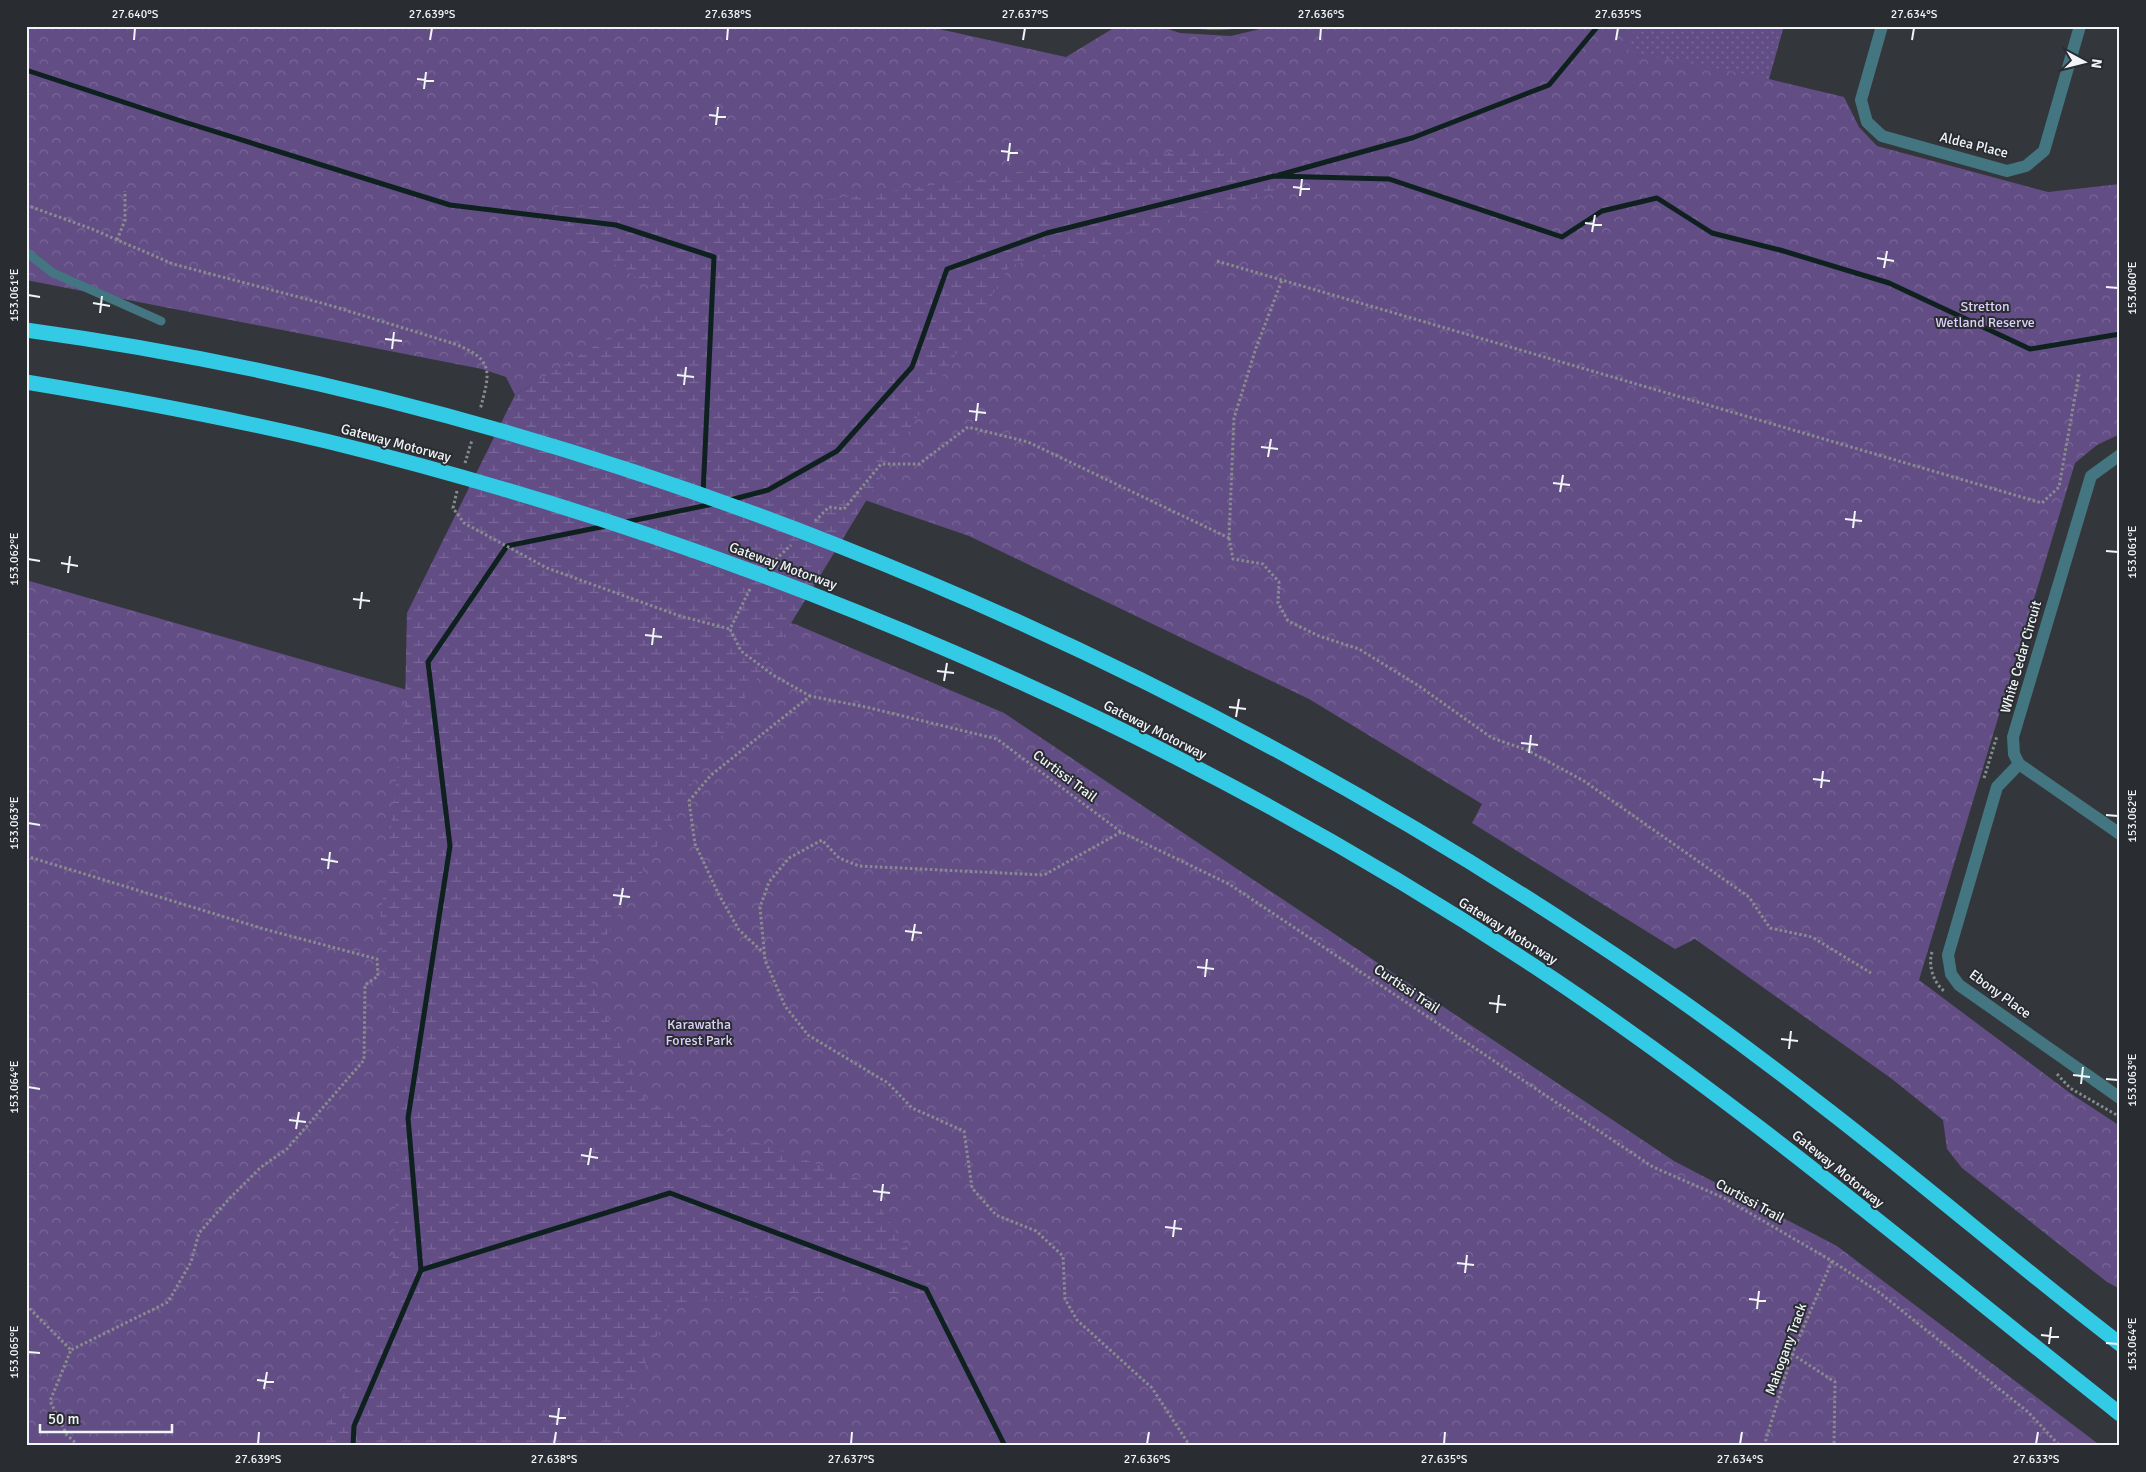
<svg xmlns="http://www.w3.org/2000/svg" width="2146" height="1472" font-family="Signika,sans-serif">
<defs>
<pattern id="grass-dots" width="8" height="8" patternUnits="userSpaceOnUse" patternTransform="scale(1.25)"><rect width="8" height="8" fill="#624d85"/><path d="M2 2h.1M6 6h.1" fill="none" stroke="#796797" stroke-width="1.8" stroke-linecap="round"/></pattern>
<pattern id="forest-crowns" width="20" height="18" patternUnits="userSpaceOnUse" patternTransform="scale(1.25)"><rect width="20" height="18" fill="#624d85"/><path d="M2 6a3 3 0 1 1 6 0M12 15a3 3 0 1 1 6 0" fill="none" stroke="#796797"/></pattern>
<pattern id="wetland-marsh" width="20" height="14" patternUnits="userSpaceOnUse" patternTransform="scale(1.25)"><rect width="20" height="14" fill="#624d85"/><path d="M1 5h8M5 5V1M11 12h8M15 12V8" fill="none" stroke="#796797"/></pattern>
</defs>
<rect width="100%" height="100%" fill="#33373b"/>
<polygon fill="url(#grass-dots)" points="1614,26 1784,26 1769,79 1740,123 1639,104"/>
<g fill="url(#forest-crowns)">
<polygon points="26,26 938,26 939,29 1066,57 1117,26 1159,26 1180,33 1231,36 1272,26 1635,26 1628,51 1769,79 1844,97 1859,127 1877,146 2048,192 2120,184 2120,434 2097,445 2075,463 1919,980 2070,1093 2120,1126 2120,1289 2107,1282 1962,1168 1947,1149 1943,1120 1892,1079 1695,939 1675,949 1472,823 1482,804 1309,699 969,536 531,385 515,395 506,377 482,369 26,280"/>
<path d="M 1188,26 L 1248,26 C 1230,31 1206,32 1188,26 Z"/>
<polygon points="458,570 795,624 1004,713 1674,1161 1837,1246 2101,1446 26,1446 26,580 449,702"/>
</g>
<polygon fill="url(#wetland-marsh)" points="1215,146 1280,192 1010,266 690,788 586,971 647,1103 862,1180 938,1295 927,1303 867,1290 670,1303 617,1435 616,1446 318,1446 391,1297 402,1078 379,930 405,705 407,613 515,395 671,299 551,225 554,207 833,199"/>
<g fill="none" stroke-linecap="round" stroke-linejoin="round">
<g stroke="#0e211f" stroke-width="5">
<polyline points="26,70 181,121 450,205 616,225 714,257 703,494"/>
<polyline points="1279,175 1412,138 1549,85 1598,26"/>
<polyline points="726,501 768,490 837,451 912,367 947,269 1047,233 1274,176 1389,179 1562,237 1602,211 1657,198 1712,233 1780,250 1889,283 2030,349 2120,334"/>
<polyline points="626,522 713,504"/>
<polyline points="421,1270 670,1193 926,1289 1005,1446"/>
<polyline points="353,1446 354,1426 421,1270 408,1118 450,846 428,662 507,546 606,526"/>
</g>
<g stroke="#898c8f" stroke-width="3" stroke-dasharray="2.5 2.5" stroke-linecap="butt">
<path d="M 26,205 L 92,229 L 173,264 L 329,305 L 455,344 C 495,360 490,372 480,410"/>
<polyline points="117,240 125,220 125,191"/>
<polyline points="1217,261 2042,503 2059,487 2079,374"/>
<polyline points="465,463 472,440"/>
<polyline points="457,491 453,508 464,523 547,568 680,616 730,629"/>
<polyline points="815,521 829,507 844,509 881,464 919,464 968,427 1028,442 1229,538 1234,418 1256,348 1282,280"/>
<polyline points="1229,538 1233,559 1263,564 1279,582 1278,603 1288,621 1319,636 1359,649 1419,686 1492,738 1527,750 1584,781 1749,897 1770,928 1812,937 1871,973"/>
<polyline points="772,563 791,545"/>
<polyline points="750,589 730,629 741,651 773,675 810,696"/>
<polyline points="1984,778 1997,736"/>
<polyline points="1121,832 1044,875 859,866 839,858 822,840 789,858 769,882 760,907 765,960 785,1006 808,1035 888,1083 912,1108 964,1131 972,1188 996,1215 1036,1231 1063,1256 1065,1299 1077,1320 1152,1388 1190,1446"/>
<polyline points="26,856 264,929 377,959 378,976 365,985 364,1060 287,1149 261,1167 229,1199 199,1233 191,1262 168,1302 71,1350"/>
<path d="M 1932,952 C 1928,965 1933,982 1944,991"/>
<polyline points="765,954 739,930 719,895 695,844 689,801 711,775 810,696 870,708 997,739 1121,832 1229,884 1653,1167 1724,1198 1832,1261 1880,1293 2028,1412 2060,1446"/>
<polyline points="2057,1074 2070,1088 2120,1117"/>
<polyline points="26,1305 71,1350 50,1401 67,1435 79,1446"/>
<polyline points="1792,1354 1835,1382 1834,1446"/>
<polyline points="1764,1446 1792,1354 1832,1261"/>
</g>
<polyline stroke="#447681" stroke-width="9" points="26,252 53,273 161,321"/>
<g stroke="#447681" stroke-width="12">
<polyline points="1882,26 1861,100 1867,122 1882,136 2007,171 2026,166 2044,151 2080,26"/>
<polyline points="2120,455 2091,476 2013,737 2014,754 2019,764 2120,834"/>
<polyline points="2019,764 1997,787 1948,955 1951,974 1959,985 2120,1098"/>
</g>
<g stroke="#33cae6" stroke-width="15">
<path d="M 26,330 C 579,406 1118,627 1583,934 C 1666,988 1746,1046 1824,1107 C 1924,1184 2020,1267 2120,1344"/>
<path d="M 26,382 C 128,399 229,418 330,442 C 755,547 1168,724 1534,966 C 1740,1102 1927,1262 2120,1414"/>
</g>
</g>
<path fill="none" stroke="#f2f5f7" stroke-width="2" d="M 134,40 L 135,28M 430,40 L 432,28M 727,40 L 728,28M 1023,40 L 1025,28M 1320,40 L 1321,28M 1616,40 L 1618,28M 1912,40 L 1914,28M 417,79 L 434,81M 424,89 L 426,72M 709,115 L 726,117M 716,125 L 718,107M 1001,151 L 1018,153M 1008,161 L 1010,143M 1293,187 L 1310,189M 1300,196 L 1302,179M 1585,223 L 1602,225M 1592,232 L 1595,215M 1877,258 L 1894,261M 1884,268 L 1887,251M 2106,287 L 2118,288M 28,295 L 40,297M 93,303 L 110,306M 100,313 L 102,296M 385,339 L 402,341M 392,349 L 394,332M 677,375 L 694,377M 684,385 L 686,367M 969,411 L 986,413M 976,421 L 978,403M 1261,447 L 1278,449M 1268,457 L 1271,439M 1553,483 L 1570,485M 1560,492 L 1563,475M 1845,519 L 1862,521M 1853,528 L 1855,511M 2106,551 L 2118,552M 28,559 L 40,561M 61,563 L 78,566M 68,573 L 70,556M 353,599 L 370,601M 360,609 L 362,592M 645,635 L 662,637M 652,645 L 654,628M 937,671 L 954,673M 944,681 L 947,663M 1229,707 L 1246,709M 1236,717 L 1239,699M 1521,743 L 1538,745M 1529,753 L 1531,735M 1813,779 L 1830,781M 1821,788 L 1823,771M 2106,815 L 2118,816M 28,823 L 40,825M 321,859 L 338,862M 328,869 L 330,852M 613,895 L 630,897M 620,905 L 623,888M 905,931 L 922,933M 912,941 L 915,924M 1197,967 L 1214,969M 1205,977 L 1207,959M 1489,1003 L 1506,1005M 1497,1013 L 1499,995M 1781,1039 L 1798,1041M 1789,1049 L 1791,1031M 2073,1075 L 2090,1077M 2106,1079 L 2118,1080M 2081,1084 L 2083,1067M 28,1087 L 40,1089M 289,1120 L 306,1122M 296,1129 L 299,1112M 581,1155 L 598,1158M 588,1165 L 591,1148M 873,1191 L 890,1193M 881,1201 L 883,1184M 1165,1227 L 1182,1229M 1173,1237 L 1175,1220M 1457,1263 L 1474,1265M 1465,1273 L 1467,1255M 1749,1299 L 1766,1301M 1757,1309 L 1759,1291M 2041,1335 L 2059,1337M 2106,1343 L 2118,1344M 2049,1344 L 2051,1327M 28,1352 L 40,1353M 257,1380 L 274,1382M 264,1389 L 267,1372M 549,1416 L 566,1418M 557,1425 L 559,1408M 258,1444 L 259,1432M 554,1444 L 556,1432M 851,1444 L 852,1432M 1147,1444 L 1149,1432M 1444,1444 L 1445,1432M 1740,1444 L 1742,1432M 2036,1444 L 2038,1432"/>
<g text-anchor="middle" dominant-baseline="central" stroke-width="4" stroke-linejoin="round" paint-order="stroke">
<g font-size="14" fill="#f2f5f7" stroke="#292d31">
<text transform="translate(1974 145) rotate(14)">Aldea Place</text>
<text transform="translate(396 443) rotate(15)">Gateway Motorway</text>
<text transform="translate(783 566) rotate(20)">Gateway Motorway</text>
<text transform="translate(2021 657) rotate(-74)">White Cedar Circuit</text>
<text transform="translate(1155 730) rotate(27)">Gateway Motorway</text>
<text transform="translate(1065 776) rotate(37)">Curtissi Trail</text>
<text transform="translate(1508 931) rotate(32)">Gateway Motorway</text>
<text transform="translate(1407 989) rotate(34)">Curtissi Trail</text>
<text transform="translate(2000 994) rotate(36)">Ebony Place</text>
<text transform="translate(1838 1169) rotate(39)">Gateway Motorway</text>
<text transform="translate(1750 1201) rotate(29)">Curtissi Trail</text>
<text transform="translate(1786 1349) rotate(-70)">Mahogany Track</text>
</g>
<g font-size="14" fill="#ded0fc" stroke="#292d31">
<text x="1985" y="306">Stretton<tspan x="1985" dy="16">Wetland Reserve</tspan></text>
<text x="699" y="1024">Karawatha<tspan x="699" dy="16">Forest Park</tspan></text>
</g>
</g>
<rect width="2146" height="1472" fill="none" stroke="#292d31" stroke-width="55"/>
<g transform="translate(2084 62) rotate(97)" stroke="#292d31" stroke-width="4" paint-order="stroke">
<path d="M0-4L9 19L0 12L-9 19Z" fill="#f2f5f7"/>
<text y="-8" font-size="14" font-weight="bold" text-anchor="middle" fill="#f2f5f7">N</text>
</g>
<path d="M40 1424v8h132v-8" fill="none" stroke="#f2f5f7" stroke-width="2.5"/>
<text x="48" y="1424" font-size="15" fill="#f2f5f7" stroke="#292d31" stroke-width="4" paint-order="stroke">50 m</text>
<rect x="28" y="28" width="2090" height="1416" fill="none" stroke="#f2f5f7" stroke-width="2"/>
<g font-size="12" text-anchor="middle" fill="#f2f5f7">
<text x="135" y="18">27.640°S</text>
<text x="432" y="18">27.639°S</text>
<text x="728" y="18">27.638°S</text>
<text x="1025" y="18">27.637°S</text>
<text x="1321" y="18">27.636°S</text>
<text x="1618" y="18">27.635°S</text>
<text x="1914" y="18">27.634°S</text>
<text transform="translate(2132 288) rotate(-90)" y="4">153.060°E</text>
<text transform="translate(14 295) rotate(-90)" y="4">153.061°E</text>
<text transform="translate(2132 552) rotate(-90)" y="4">153.061°E</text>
<text transform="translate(14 559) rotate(-90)" y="4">153.062°E</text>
<text transform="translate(2132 816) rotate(-90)" y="4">153.062°E</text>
<text transform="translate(14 823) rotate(-90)" y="4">153.063°E</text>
<text transform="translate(2132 1080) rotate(-90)" y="4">153.063°E</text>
<text transform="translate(14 1087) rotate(-90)" y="4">153.064°E</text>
<text transform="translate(2132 1344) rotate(-90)" y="4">153.064°E</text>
<text transform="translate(14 1352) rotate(-90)" y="4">153.065°E</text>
<text x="258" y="1463">27.639°S</text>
<text x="554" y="1463">27.638°S</text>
<text x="851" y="1463">27.637°S</text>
<text x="1147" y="1463">27.636°S</text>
<text x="1444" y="1463">27.635°S</text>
<text x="1740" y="1463">27.634°S</text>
<text x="2036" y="1463">27.633°S</text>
</g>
</svg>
